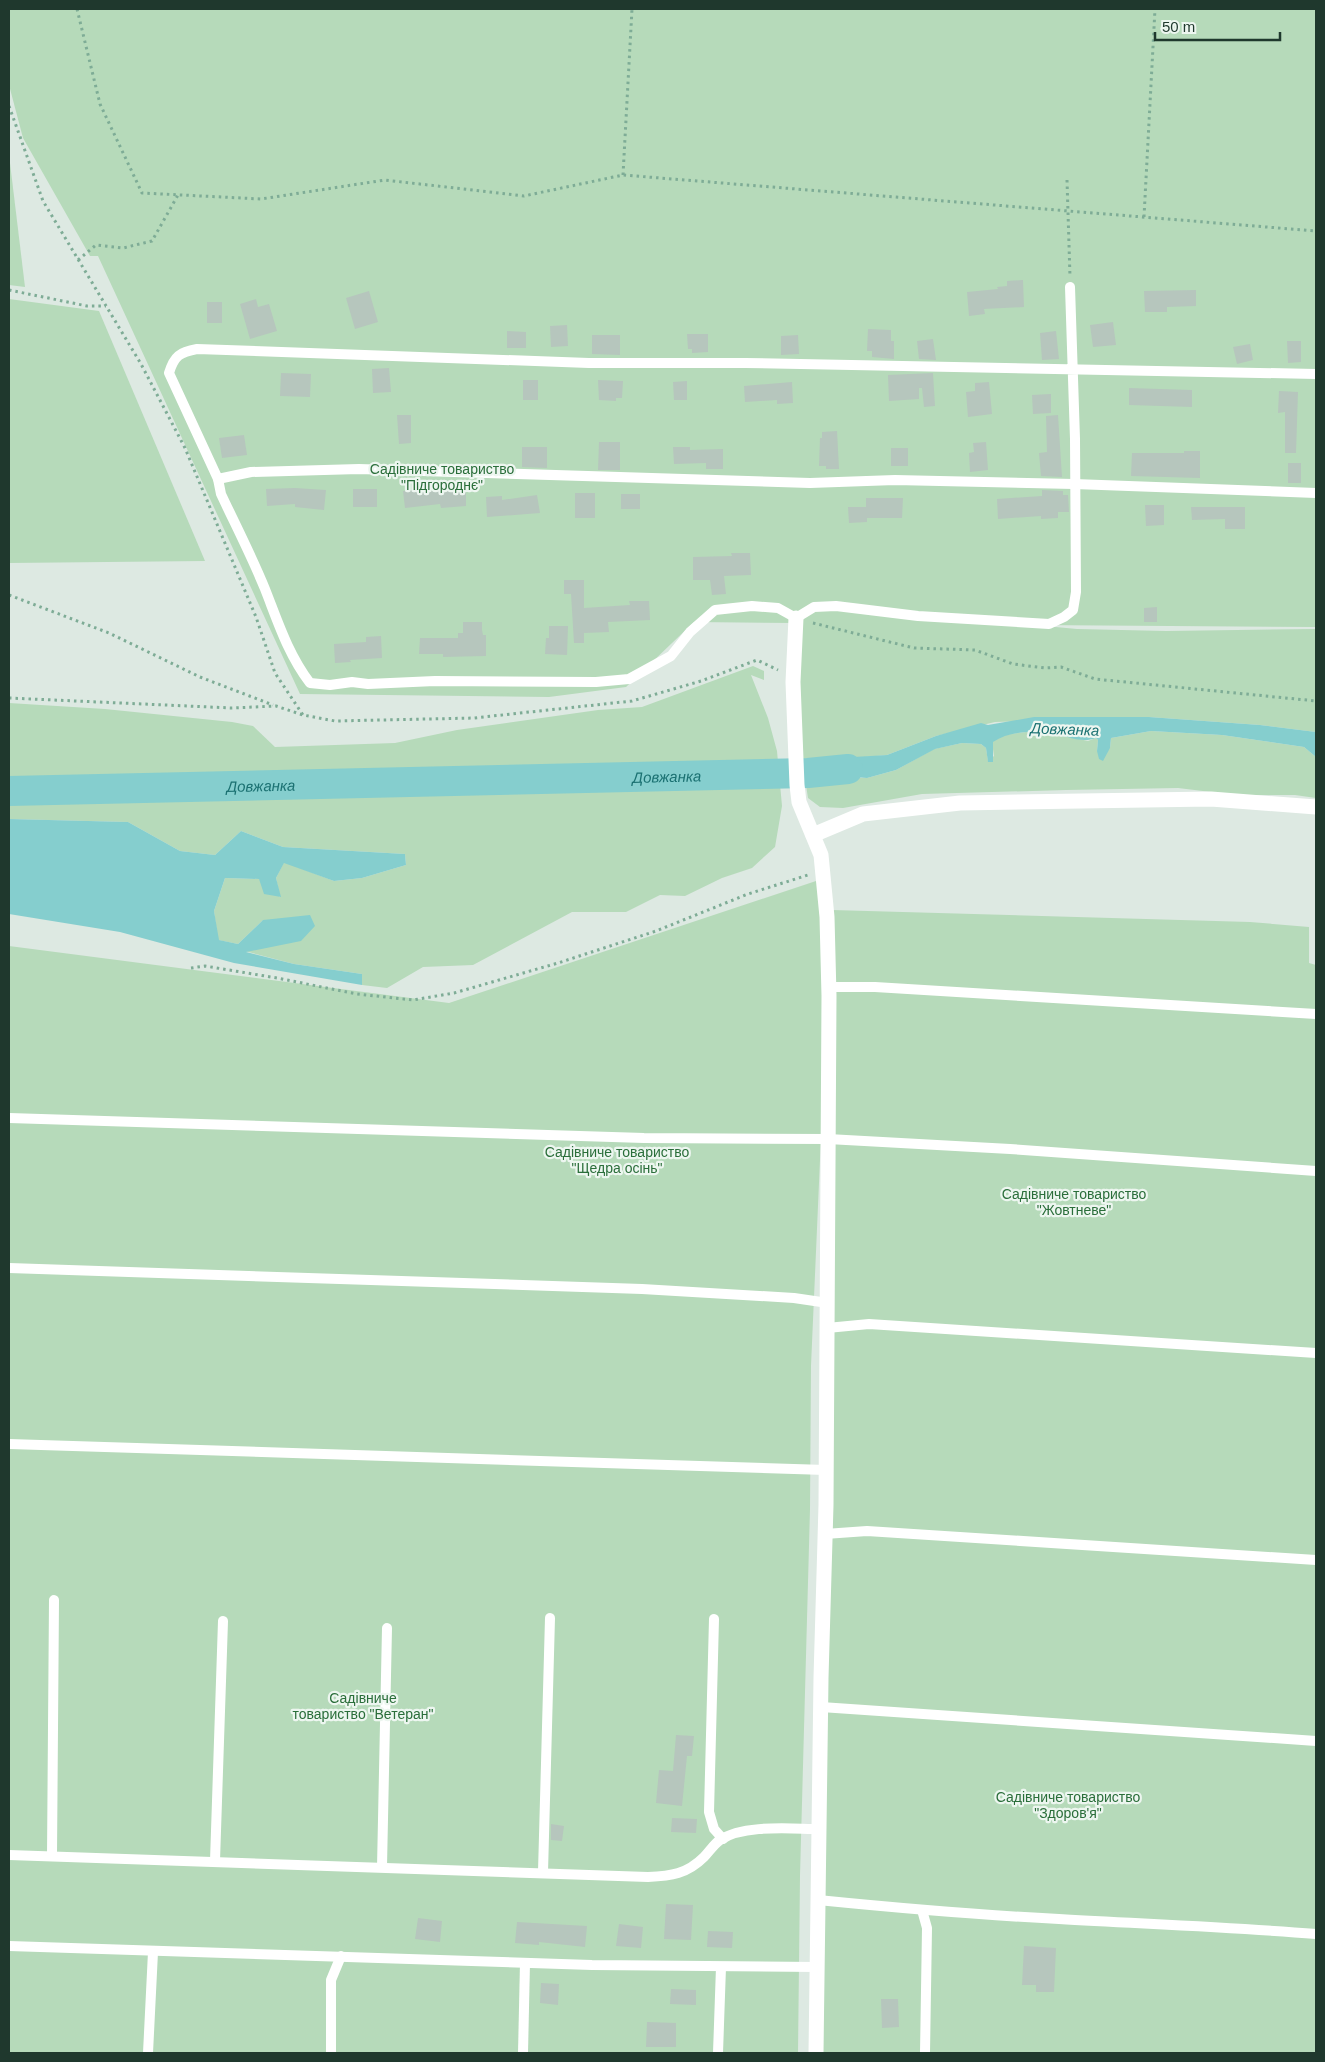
<svg xmlns="http://www.w3.org/2000/svg" width="1325" height="2062" font-family="Helvetica,sans-serif">
<rect width="100%" height="100%" fill="#dde9e2"/>
<g fill="#b6daba">
<polygon points="9,9 1316,9 1316,627 1034,625 1077,629 1166,631 1316,629 1316,732 1260,725 1149,717 995,722 936,736 887,755 855,758 807,767 796,762 795,623 694,622 626,687 549,697 300,694 98,256 90,256 23,138 9,85"/>
<polygon points="9,158 10,163 25,287 9,285"/>
<polygon points="9,299 99,311 205,561 9,563"/>
<polygon points="753,666 764,671 764,680 751,675 768,718 777,751 782,806 775,847 752,868 722,878 685,896 660,895 626,912 572,912 473,965 423,967 387,988 362,985 362,974 294,964 245,951 263,920 238,944 218,940 214,911 225,878 259,879 280,897 276,878 284,862 334,881 362,878 406,865 405,854 283,847 241,831 215,855 180,851 128,822 9,819 9,703 105,709 232,722 253,726 275,747 395,743 457,730 598,710 642,707"/>
<polygon points="1026,732 1051,733 1088,741 1096,738 1098,740 1097,751 1110,748 1111,738 1151,731 1222,735 1304,747 1316,757 1316,798 1295,795 1236,795 1178,788 1066,790 922,794 843,808 820,807 808,798 806,785 808,773 812,778 867,778 896,770 934,749 962,743 981,744 986,748 988,761 994,756 992,742 1003,735"/>
<polygon points="819,880 829,954 811,1366 810,1509 800,1876 798,2053 9,2053 9,946 449,1003"/>
<polygon points="832,910 1250,922 1309,927 1309,963 1316,965 1316,2053 822,2053"/>
</g>
<g fill="#85cece">
<path d="M 1034,717 L 1149,717 L 1260,725 L 1316,732 L 1316,757 L 1304,747 L 1222,735 L 1151,731 L 1111,738 L 1110,748 L 1103,761 L 1099,759 L 1097,751 L 1098,740 L 1096,738 C 1080,744 1066,735 1050,733 C 1030,731 1009,731 993,742 L 993,762 L 988,762 L 986,748 L 981,744 L 962,743 L 935,749 L 896,770 L 867,778 L 840,776 L 807,778 L 807,767 L 814,765 L 820,759 L 887,755 L 936,736 L 981,723 L 988,725 Z"/>
<polygon points="9,819 128,822 180,851 215,855 241,831 283,847 405,854 406,865 362,878 334,881 284,863 276,878 281,897 264,894 259,879 225,878 214,911 219,940 238,944 263,920 310,915 315,926 301,941 246,952 294,964 362,974 362,985 234,963 120,932 9,914"/>
</g>
<g fill="none" stroke-linecap="round" stroke-linejoin="round">
<path stroke="#85cece" stroke-width="30" id="s1" d="M 9,791 L 808,773 L 848,769"/>
</g>
<g fill="#b6c6bd">
<polygon points="1023,280 1024,307 984,309 985,314 969,316 967,292 998,289 997,287 1007,286 1007,281"/>
<polygon points="1196,290 1196,306 1167,307 1167,312 1145,312 1144,291"/>
<polygon points="369,291 378,322 355,329 346,298"/>
<polygon points="256,299 258,307 269,304 277,331 250,339 240,304"/>
<rect x="207" y="302" width="15" height="21"/>
<polygon points="1113,322 1116,345 1093,347 1090,325"/>
<polygon points="567,325 568,346 551,347 550,326"/>
<polygon points="868,329 891,330 891,341 894,341 894,359 872,357 872,351 867,351"/>
<polygon points="507,331 526,332 526,348 507,348"/>
<polygon points="1056,331 1059,359 1042,360 1040,333"/>
<polygon points="687,334 708,334 708,352 692,353 692,349 688,349"/>
<polygon points="592,335 620,335 620,355 592,354"/>
<polygon points="798,335 799,354 781,355 781,336"/>
<polygon points="933,339 936,360 919,359 917,341"/>
<polygon points="1287,341 1301,341 1301,362 1288,363"/>
<polygon points="1250,344 1253,360 1237,364 1233,347"/>
<polygon points="389,368 391,392 373,393 372,369"/>
<polygon points="281,373 311,374 310,397 280,396"/>
<polygon points="933,373 935,406 924,407 922,388 919,388 919,399 889,401 888,375"/>
<rect x="523" y="380" width="15" height="20"/>
<polygon points="598,380 623,381 622,398 616,398 616,401 599,400"/>
<polygon points="687,381 687,400 674,400 673,382"/>
<polygon points="792,382 793,403 777,404 777,400 745,402 744,386"/>
<polygon points="989,382 992,414 968,417 966,392 975,391 975,383"/>
<polygon points="1129,388 1192,390 1192,407 1129,405"/>
<polygon points="1279,391 1298,392 1296,453 1285,453 1285,412 1278,413"/>
<polygon points="1051,394 1051,413 1033,414 1032,395"/>
<polygon points="397,415 411,415 411,443 399,444"/>
<polygon points="1058,415 1062,477 1041,476 1039,453 1047,452 1046,416"/>
<polygon points="837,431 839,469 826,469 826,466 819,466 820,438 822,438 822,432"/>
<polygon points="244,435 247,455 222,458 219,438"/>
<polygon points="599,442 620,442 620,470 598,470"/>
<polygon points="986,442 988,470 970,472 969,453 974,452 973,443"/>
<polygon points="522,447 547,447 547,468 522,467"/>
<polygon points="673,447 690,447 690,450 723,449 723,469 706,469 706,463 674,464"/>
<rect x="891" y="448" width="17" height="18"/>
<polygon points="1184,451 1200,451 1200,478 1131,476 1132,453 1184,453"/>
<rect x="1288" y="463" width="13" height="20"/>
<polygon points="295,488 326,490 324,510 295,507 295,504 267,506 266,489"/>
<rect x="353" y="489" width="24" height="18"/>
<polygon points="422,489 422,491 466,490 466,506 441,508 440,504 405,508 403,491"/>
<polygon points="1042,490 1063,491 1063,495 1068,495 1069,512 1058,512 1058,518 1041,519 1041,516 998,519 997,499 1042,496"/>
<rect x="575" y="493" width="20" height="25"/>
<rect x="621" y="494" width="19" height="15"/>
<polygon points="537,495 540,513 487,517 486,497 502,496 502,500"/>
<polygon points="866,498 903,498 902,518 867,518 867,522 849,523 848,507 866,507"/>
<polygon points="1145,505 1164,505 1164,525 1146,526"/>
<polygon points="1191,507 1245,507 1245,529 1225,529 1225,519 1192,520"/>
<polygon points="731,553 750,553 751,575 724,576 726,594 712,595 710,580 693,580 693,557 732,556"/>
<polygon points="564,580 584,580 584,608 630,605 629,601 649,601 650,620 608,622 609,632 584,633 584,643 574,643 571,594 564,594"/>
<polygon points="1157,607 1157,622 1144,622 1144,608"/>
<polygon points="463,622 482,622 482,630 483,635 486,635 486,656 443,657 443,654 419,654 420,638 458,638 458,633 463,633"/>
<polygon points="549,626 568,626 567,655 545,654 546,638 549,638"/>
<polygon points="381,636 382,658 350,660 351,662 335,663 334,644 366,642 366,637"/>
<polygon points="676,1735 694,1736 692,1756 687,1756 682,1806 656,1803 659,1770 673,1771"/>
<polygon points="672,1818 697,1819 696,1833 671,1832"/>
<polygon points="551,1824 564,1826 562,1841 551,1840"/>
<polygon points="666,1904 693,1905 691,1940 664,1939"/>
<polygon points="418,1918 442,1921 440,1942 415,1939"/>
<polygon points="517,1922 587,1926 585,1947 539,1942 539,1945 515,1943"/>
<polygon points="619,1924 643,1927 641,1948 616,1946"/>
<polygon points="708,1931 733,1932 732,1948 707,1947"/>
<polygon points="1024,1946 1056,1948 1054,1992 1036,1992 1036,1985 1022,1985"/>
<polygon points="541,1983 559,1984 558,2005 540,2003"/>
<polygon points="671,1989 696,1990 696,2005 670,2004"/>
<polygon points="881,1999 898,1999 899,2027 882,2028"/>
<polygon points="647,2022 676,2023 676,2047 646,2047"/>
</g>
<g fill="none" stroke-linecap="round" stroke-linejoin="round">
<g stroke="#7eac96" stroke-width="3" stroke-dasharray="2.5 4" stroke-linecap="butt">
<polyline points="77,9 100,104 142,193 261,199 385,180 524,196 623,175 1316,231"/>
<polyline points="9,106 43,201 141,364 185,448 256,617 275,673 303,715"/>
<polyline points="623,175 632,9"/>
<polyline points="1067,180 1070,277"/>
<polyline points="1144,217 1155,9"/>
<polyline points="78,260 96,245 123,248 152,241 178,195"/>
<polyline points="9,290 87,306 106,306"/>
<polyline points="9,595 109,633 200,677 273,705"/>
<polyline points="813,623 914,648 975,650 1013,664 1045,668 1061,667 1095,679 1316,701"/>
<polyline points="9,698 232,708 276,706 303,715 335,721 474,718 632,701 701,681 757,660 778,670"/>
<polyline points="191,968 205,966 277,978 357,994 413,1000 454,993 558,963 656,931 748,894 808,875"/>
</g>
<g stroke="#fff" stroke-width="10">
<path d="M 1070,287 L 1075,439 L 1076,592 L 1073,610 L 1064,617 L 1049,624 L 918,616 L 836,606 L 814,607 L 796,618 L 778,608 L 752,606 L 715,610 L 690,632 L 671,656 L 629,679 L 596,682 L 435,681 L 368,684 L 352,682 L 330,685 L 310,683 C 288,654 278,622 265,589 C 252,557 236,526 221,494 L 218,479 L 169,373 C 174,356 180,352 197,349 L 589,363 L 745,363 L 1316,374"/>
<polyline points="218,479 251,472 359,469 810,483 895,480 1074,484 1316,493"/>
<polyline points="829,987 875,987 1316,1014"/>
<polyline points="9,1118 644,1138 828,1139 1010,1149 1316,1171"/>
<polyline points="9,1268 642,1289 794,1298 828,1303"/>
<polyline points="827,1328 869,1324 1316,1353"/>
<polyline points="9,1444 826,1470"/>
<polyline points="825,1534 867,1531 1316,1560"/>
<polyline points="714,1619 709,1812 714,1829 723,1839"/>
<polyline points="821,1707 1316,1741"/>
<path d="M 9,1855 L 648,1877 C 671,1876 687,1874 704,1857 C 709,1852 714,1844 720,1840 C 744,1824 792,1829 819,1829"/>
<polyline points="52,1856 54,1600"/>
<polyline points="215,1861 223,1621"/>
<polyline points="382,1867 387,1628"/>
<polyline points="543,1872 550,1618"/>
<path d="M 818,1900 C 898,1908 979,1915 1059,1919 C 1145,1924 1231,1927 1316,1934"/>
<polyline points="922,1910 927,1928 925,2053"/>
<polyline points="9,1946 592,1965 817,1967"/>
<polyline points="148,2053 153,1952"/>
<polyline points="331,2053 331,1980 341,1956"/>
<polyline points="523,2053 525,1963"/>
<polyline points="718,2053 721,1967"/>
</g>
<g stroke="#fff" stroke-width="15">
<polyline points="796,618 793,682 797,785 799,802 821,855 827,917 829,996 826,1505 821,1678 816,2053"/>
<polyline points="813,835 863,814 960,803 1211,799 1316,807"/>
</g>
</g>
<g text-anchor="middle" dominant-baseline="central" stroke-width="4.5" stroke-linejoin="round" paint-order="stroke">
<g font-size="14" fill="#2a6e3a" stroke="#edf6f0">
<text x="442" y="469">Садівниче товариство<tspan x="442" dy="16">"Підгороднє"</tspan></text>
<text x="617" y="1152">Садівниче товариство<tspan x="617" dy="16">"Щедра осінь"</tspan></text>
<text x="1074" y="1194">Садівниче товариство<tspan x="1074" dy="16">"Жовтневе"</tspan></text>
<text x="363" y="1698">Садівниче<tspan x="363" dy="16">товариство "Ветеран"</tspan></text>
<text x="1068" y="1797">Садівниче товариство<tspan x="1068" dy="16">"Здоров'я"</tspan></text>
</g>
<g font-size="15" font-style="italic" fill="#1b7172" stroke="#edf6f0">
<text transform="translate(1065 729) rotate(2)">Довжанка</text>
<text stroke="none"><textPath href="#s1" startOffset="658">Довжанка</textPath></text>
<text stroke="none"><textPath href="#s1" startOffset="252">Довжанка</textPath></text>
</g>
</g>
<rect width="1325" height="2062" fill="none" stroke="#1f382d" stroke-width="20"/>
<path d="M1155 32v8h125v-8" fill="none" stroke="#1f382d" stroke-width="2.5"/>
<text x="1162" y="32" font-size="15" fill="#1f382d" stroke="#edf6f0" stroke-width="4" paint-order="stroke">50 m</text>
</svg>
